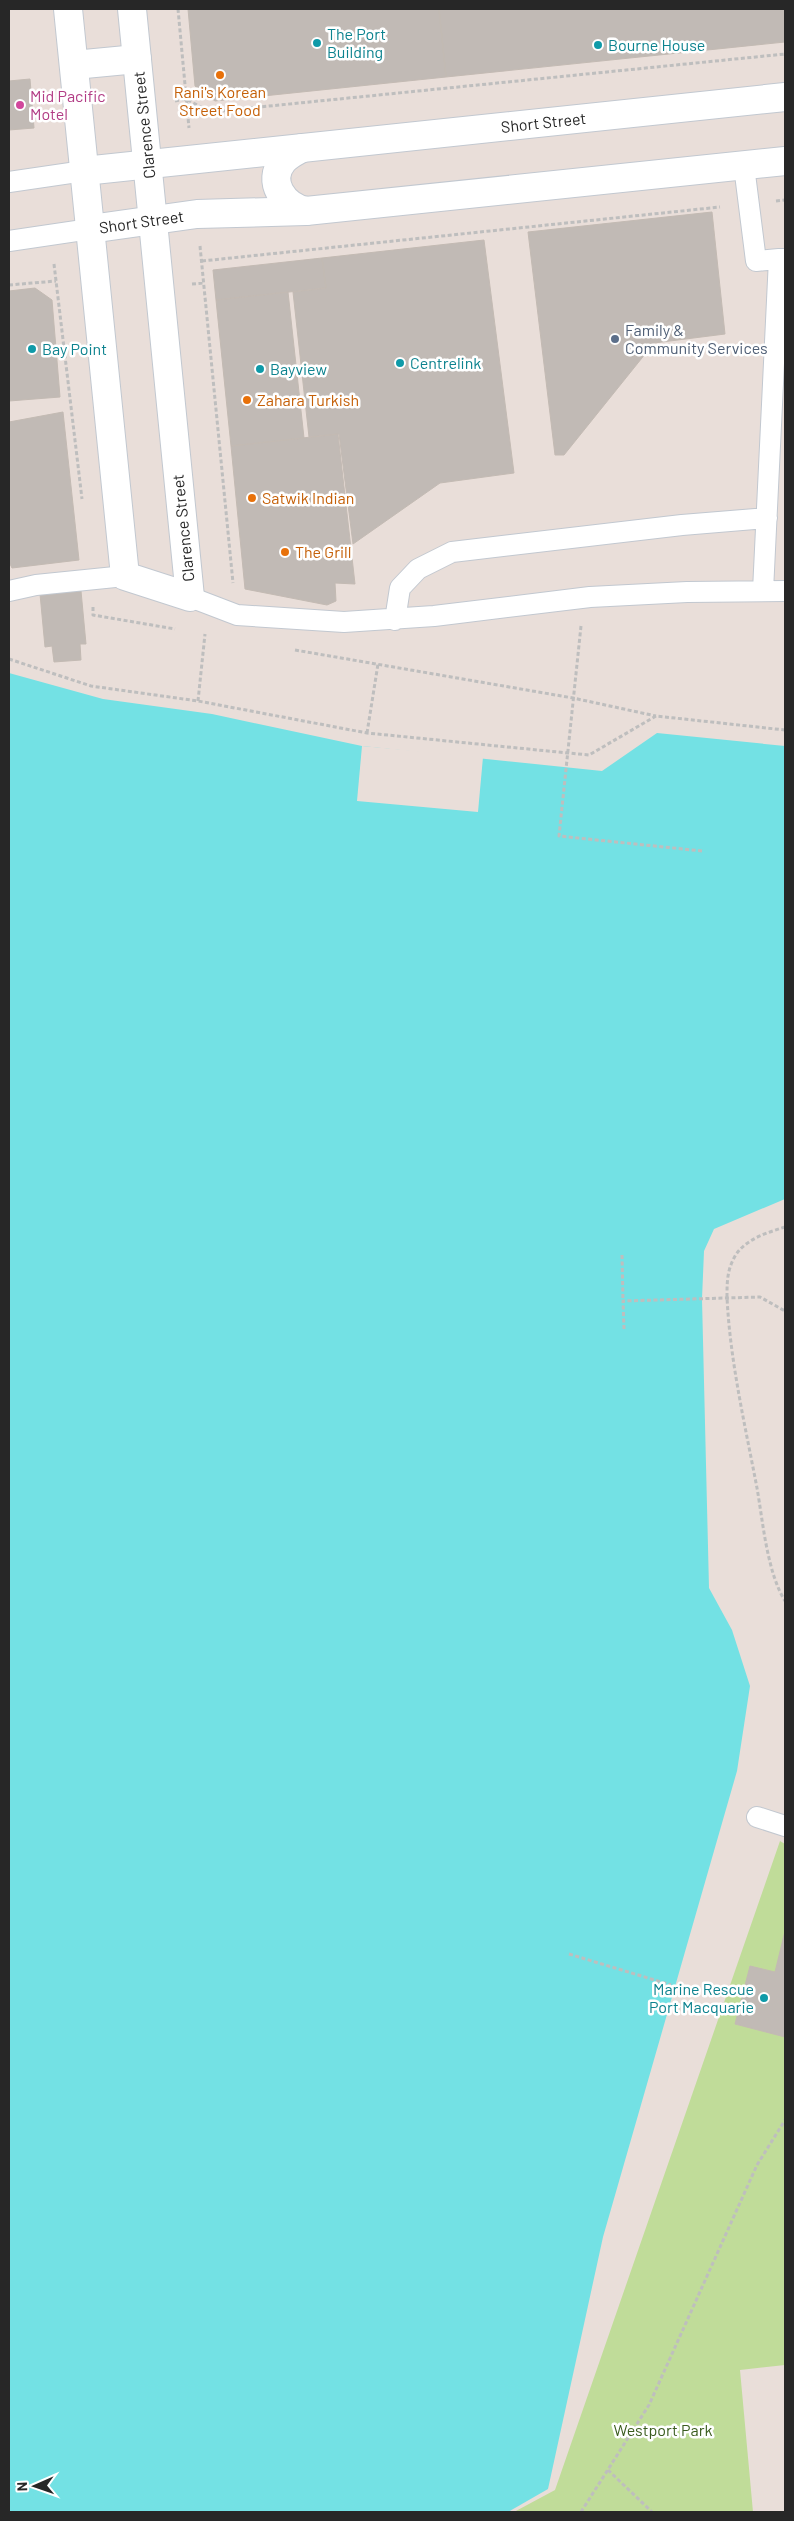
<svg xmlns="http://www.w3.org/2000/svg" width="794" height="2521" font-family="Barlow,sans-serif">
<style>
.green{fill:#c0dc99}
.water{fill:#73e1e4}
.pier{fill:#e9ded9}
.building{fill:#c1bab5;stroke:#c3bab3}
.lines{fill:none;stroke-linecap:round;stroke-linejoin:round}
.service-casing{stroke:#c2c8d0;stroke-width:22}
.minor-casing{stroke:#c2c8d0;stroke-width:30}
.path{stroke:#bebebe;stroke-width:3;stroke-dasharray:4 2.5;stroke-linecap:butt}
.service{stroke:#fff;stroke-width:20}
.minor{stroke:#fff;stroke-width:28}
.culture-dot{fill:#0f9aa8;stroke:#fff;stroke-width:2}
.food-dot{fill:#e8710a;stroke:#fff;stroke-width:2}
.hotel-dot{fill:#d1479c;stroke:#fff;stroke-width:2}
.service-dot{fill:#5c6f8a;stroke:#fff;stroke-width:2}
.labels{text-anchor:middle;stroke-width:5;stroke-linejoin:round;paint-order:stroke}
.culture-label{font-size:16px;fill:#0d838f;stroke:#fff;text-anchor:start}
.food-label{font-size:16px;fill:#c56008;stroke:#fff;text-anchor:start}
.hotel-label{font-size:16px;fill:#b23c85;stroke:#fff;text-anchor:start}
.street-label{font-size:16px;fill:#272727;stroke:#fff}
.service-label{font-size:16px;fill:#4e5e75;stroke:#fff;text-anchor:start}
.park-label{font-size:16px;fill:#3a5c1e;stroke:#fff}
</style>
<rect width="100%" height="100%" fill="#e9ded9"/>
<path class="green" d="M780 1841 785 1844V2365L740 2370 753 2512H514L555 2490Z"/>
<path class="water" d="M9 673 103 699 212 714 362 746 602 771 657 733 785 746V1199L714 1229 704 1251 702 1299 709 1588 732 1630 750 1686 737 1771 603 2237 548 2489 508 2512H9Z"/>
<path class="pier" d="M362 746 483 757 478 812 357 801Z"/>
<path class="building" d="M188 9H439L446 77 215 101 195 86Z
M439 9H785V42L446 77Z
M30 79 34 128 9 130V81Z
M712 212 725 334 654 343 564 455H555L528 232Z
M484 240 514 473 440 483 353 544 339 434 309 437 293 292 326 288 322 258Z
M322 258 326 288 216 300 213 270Z
M35 288 52 300 60 397 9 401V291Z
M288 292 304 438 231 446 216 300Z
M63 412 79 560 12 568 9 562V422Z
M338 434 355 584 335 583 336 601 327 605 245 589 231 446Z
M81 591 86 644H80L81 660 54 662 52 646 45 647 40 594Z
M785 1931V2037L735 2024 750 1966 775 1972Z"/>
<g class="lines">
<g class="service-casing">
<path id="service" d="M744 166 756 261 779 259
M9 182 84 171
M9 241 90 229
M9 591 36 585 125 576
M763 591 779 259H785
M190 597 237 615 344 622 434 616 590 597 687 592 785 591
M395 620 400 588 418 569 452 552 682 525 767 518
M757 1817 785 1826"/>
</g>
<g class="minor-casing">
<g id="minor">
<path d="M68 9 125 576 190 597 132 9"/>
<path d="M74 65 137 59"/>
<path d="M302 148C295 152 288 155 283 161 266 182 284 206 306 211"/>
<path id="s1" d="M84 171 785 97"/>
<path id="s2" d="M90 229 197 214 306 211 785 161"/>
</g>
</g>
<path class="path" d="M178 9 189 128
M175 101 186 99 210 112 785 54
M776 201 785 200
M200 246 233 583
M202 261 720 207
M54 264 82 499
M192 284 204 283
M9 285 56 281
M93 607V615L175 629
M581 626 559 836 702 851
M295 650 573 698 656 716
M9 659 91 686 198 701 367 733 568 753 589 755 656 716 785 730
M198 701 205 634
M367 733 378 664
M785 1227C766 1233 742 1240 733 1260 727 1272 727 1284 727 1297 730 1361 745 1425 757 1488 763 1522 767 1572 785 1601
M622 1255 623 1301
M624 1329 623 1301 760 1297 785 1311
M569 1954 671 1985
M608 2470 652 2512
M581 2512 649 2405 757 2165 785 2120"/>
<use href="#service" class="service"/>
<use href="#minor" class="minor"/>
</g>
<g class="culture-dot">
<circle cx="317" cy="43" r="5"/>
<circle cx="598" cy="45" r="5"/>
<circle cx="32" cy="349" r="5"/>
<circle cx="400" cy="363" r="5"/>
<circle cx="260" cy="369" r="5"/>
<circle cx="764" cy="1998" r="5"/>
</g>
<g class="food-dot">
<circle cx="220" cy="75" r="5"/>
<circle cx="247" cy="400" r="5"/>
<circle cx="252" cy="498" r="5"/>
<circle cx="285" cy="552" r="5"/>
</g>
<circle class="hotel-dot" cx="20" cy="105" r="5"/>
<circle class="service-dot" cx="615" cy="339" r="5"/>
<g class="labels">
<g class="culture-label">
<text x="327" y="40">The Port<tspan x="327" dy="18">Building</tspan></text>
<text x="608" y="51">Bourne House</text>
<text x="42" y="355">Bay Point</text>
<text x="410" y="369">Centrelink</text>
<text x="270" y="375">Bayview</text>
<text x="754" y="1995" text-anchor="end">Marine Rescue<tspan x="754" dy="18">Port Macquarie</tspan></text>
</g>
<g class="food-label">
<text x="220" y="98" text-anchor="middle">Rani's Korean<tspan x="220" dy="18">Street Food</tspan></text>
<text x="257" y="406">Zahara Turkish</text>
<text x="262" y="504">Satwik Indian</text>
<text x="295" y="558">The Grill</text>
</g>
<g class="hotel-label">
<text x="30" y="102">Mid Pacific<tspan x="30" dy="18">Motel</tspan></text>
</g>
<g class="street-label">
<text dy="6" stroke="none"><textPath href="#s1" startOffset="462">Short Street</textPath></text>
<text transform="translate(144 125) rotate(-96)" y="6">Clarence Street</text>
<text dy="6" stroke="none"><textPath href="#s2" startOffset="52">Short Street</textPath></text>
<text transform="translate(183 528) rotate(-96)" y="6">Clarence Street</text>
</g>
<g class="service-label">
<text x="625" y="336">Family &amp;<tspan x="625" dy="18">Community Services</tspan></text>
</g>
<g class="park-label">
<text x="663" y="2436">Westport Park</text>
</g>
</g>
<rect width="794" height="2521" fill="none" stroke="#272727" stroke-width="20"/>
<g transform="translate(35 2486) rotate(268)" stroke="#ffffff" stroke-width="4" paint-order="stroke">
<path d="M0-4L9 19L0 12L-9 19Z" fill="#272727"/>
<text y="-8" font-size="14" font-weight="bold" text-anchor="middle" fill="#272727">N</text>
</g>
</svg>
